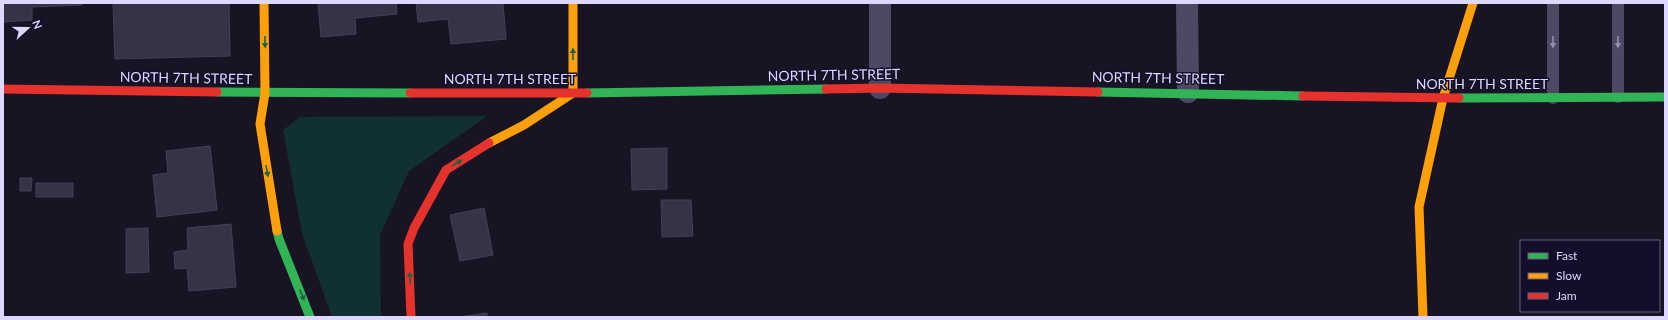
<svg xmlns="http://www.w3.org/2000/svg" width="1668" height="320" font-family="Lato,sans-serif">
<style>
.green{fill:#113033}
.building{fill:#373246;stroke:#453f58}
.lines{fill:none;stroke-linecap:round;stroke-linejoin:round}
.lane{stroke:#4c4965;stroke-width:12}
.street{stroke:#4c4965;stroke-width:22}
.fast{stroke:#30b455;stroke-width:9}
.slow{stroke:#ff9f0a;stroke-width:9}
.jam{stroke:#e5322d;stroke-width:9}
.oneway{fill:#226140}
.oneway2{fill:#9590b2}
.labels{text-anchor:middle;stroke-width:3;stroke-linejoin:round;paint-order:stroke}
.street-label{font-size:14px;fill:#ded7ff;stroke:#150e2a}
</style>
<rect width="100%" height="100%" fill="#181424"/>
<path class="green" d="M487 116 409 171 380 235 381 317H332L302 233 283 130 300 117Z"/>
<path class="building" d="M3 3H82V5L32 7V20L3 22Z
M155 3H229L230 56 115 59 113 4Z
M318 3H396L397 14 355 18 356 34 321 37Z
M416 3H503L506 39 451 44 448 19 418 22Z
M210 146 217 210 157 217 153 175 168 173 166 151Z
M667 148V189L632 190 631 149Z
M20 178H32L31 191H20Z
M36 183H73V197H36Z
M661 200H691L693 236 662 237Z
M484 208 493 255 460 261 450 215Z
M231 224 236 287 189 291 187 268 175 269 174 252 188 250 187 228Z
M148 228 149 272 126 273V229Z
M487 313V317H459Z"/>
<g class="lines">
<path class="lane" d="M1553 3V98
M1618 97V3"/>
<path class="street" d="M1187 3 1188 92
M880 88V3"/>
<path class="fast" d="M217 92 410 93
M1098 92 1303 96
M587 93 826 89
M1459 98 1665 97
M277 231 279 239 310 317"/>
<path class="slow" d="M264 3 265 93 260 124 277 231
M489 143 524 125 573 93V3
M1423 317 1419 207 1443 98 1473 3"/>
<path class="jam" d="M3 89 217 92
M826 89 880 88 1098 92
M410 93H587
M1303 96 1459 98
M411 317 408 244 414 228 446 170 489 143"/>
</g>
<defs><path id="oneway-solid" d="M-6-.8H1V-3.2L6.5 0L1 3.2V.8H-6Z"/></defs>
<g class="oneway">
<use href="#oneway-solid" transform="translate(265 42) rotate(89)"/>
<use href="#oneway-solid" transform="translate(573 54) rotate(-90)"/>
<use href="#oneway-solid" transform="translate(457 163) rotate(-32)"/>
<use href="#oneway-solid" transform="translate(267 171) rotate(80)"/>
<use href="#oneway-solid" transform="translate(410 278) rotate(-92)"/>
<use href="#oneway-solid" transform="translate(302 295) rotate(68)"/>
</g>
<g class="oneway2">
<use href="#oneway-solid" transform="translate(1553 42) rotate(90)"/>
<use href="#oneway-solid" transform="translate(1618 42) rotate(90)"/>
</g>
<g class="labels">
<g class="street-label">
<text transform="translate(834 75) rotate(-1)" y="5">NORTH 7TH STREET</text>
<text transform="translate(186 78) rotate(1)" y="5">NORTH 7TH STREET</text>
<text transform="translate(1158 78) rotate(1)" y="5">NORTH 7TH STREET</text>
<text x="510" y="84">NORTH 7TH STREET</text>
<text x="1482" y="89">NORTH 7TH STREET</text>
</g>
</g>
<rect width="1668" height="320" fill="none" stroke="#ded7ff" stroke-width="8"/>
<rect x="1520" y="240" width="140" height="72" fill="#150e2a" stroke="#655e7f"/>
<rect x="1528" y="253" width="20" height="6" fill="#30b455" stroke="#655e7f"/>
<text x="1556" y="260" font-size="12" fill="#ded7ff">Fast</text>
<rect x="1528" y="273" width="20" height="6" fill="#ff9f0a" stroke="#655e7f"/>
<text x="1556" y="280" font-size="12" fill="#ded7ff">Slow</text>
<rect x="1528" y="293" width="20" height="6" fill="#e5322d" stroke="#655e7f"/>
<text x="1556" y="300" font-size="12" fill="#ded7ff">Jam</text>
<g transform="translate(28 28) rotate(69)" stroke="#150e2a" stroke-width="3" paint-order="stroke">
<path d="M0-3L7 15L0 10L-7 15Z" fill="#ded7ff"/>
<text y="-6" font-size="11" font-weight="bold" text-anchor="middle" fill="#ded7ff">N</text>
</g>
</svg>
